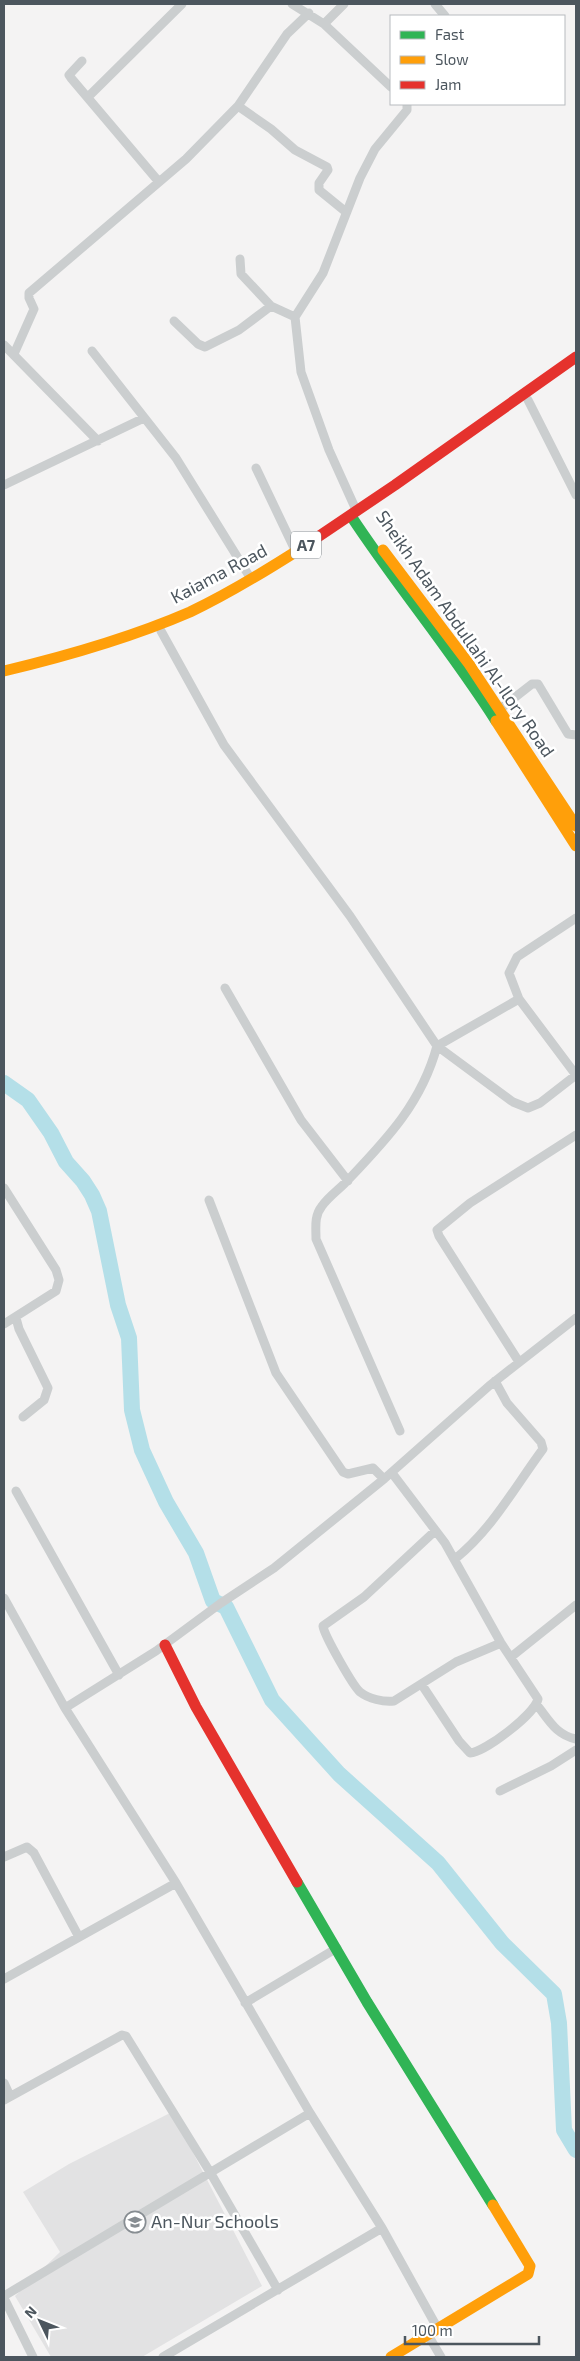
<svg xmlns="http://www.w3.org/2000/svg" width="580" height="2361" font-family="'Exo 2',sans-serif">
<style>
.education{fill:#e2e2e3}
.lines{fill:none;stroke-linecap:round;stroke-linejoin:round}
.river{stroke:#b4dfe8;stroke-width:16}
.street{stroke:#cbcecf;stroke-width:9}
.fast{stroke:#30b455;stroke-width:11}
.slow{stroke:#ff9f0a;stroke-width:11}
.jam{stroke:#e5322d;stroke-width:11}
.labels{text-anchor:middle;stroke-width:5;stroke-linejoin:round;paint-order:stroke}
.shield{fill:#fff;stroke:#82898e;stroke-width:1}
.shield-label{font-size:16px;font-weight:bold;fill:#4c565e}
.street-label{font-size:18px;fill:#4c565e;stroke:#fff}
.poi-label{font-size:18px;fill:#4c565e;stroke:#fff;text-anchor:start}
</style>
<rect width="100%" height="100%" fill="#f4f3f3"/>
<path class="education" d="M172 2112 262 2286 142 2357H51L15 2296 60 2252 23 2192 69 2164Z"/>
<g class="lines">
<path class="river" d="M4 1083 28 1100 51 1133 66 1162 83 1181 92 1195 99 1211 118 1305 129 1338 132 1410 142 1450 166 1502 196 1553 213 1601 226 1607 272 1700 339 1774 438 1863 502 1943 554 1994 559 2023 564 2130 576 2150"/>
<path class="street" d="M292 4 324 24 391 87
M435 4 445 16
M324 24 344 4
M82 61 69 75 71 78 159 182
M88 97 182 4
M238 106 271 129 295 150 327 167 328 170 319 183V190L346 212
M240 259 241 274 271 306 295 317
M174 321 198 344 205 347 239 330 271 306
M4 345 98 441
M92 351 176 458 251 579
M14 354 34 309 29 298V293L186 159 238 106 287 34 309 13
M528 400 576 495
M256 468 296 552
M4 485 144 418
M357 512 329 450 301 372 295 317 323 273 360 178 375 149 407 110V104
M161 631 224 745 350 916 437 1046 513 1102 528 1108 540 1103 576 1075
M500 709 532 684H538L568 734 576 735
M225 988 301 1120 348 1181
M519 999 576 1075
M4 1188 56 1270 59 1280 56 1291 4 1324
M209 1200 276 1373 343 1472 348 1474 373 1468 384 1479
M16 1318 19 1329 48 1388 44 1400 23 1417
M519 1362 439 1236 437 1230 470 1203 576 1135
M400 1431 316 1239C316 1227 314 1216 322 1206 329 1196 341 1188 349 1179 388 1138 422 1102 437 1046L519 999 509 973 517 957 576 918
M392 1473 445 1543 501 1643 538 1699C535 1714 485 1752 470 1753L459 1741 422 1685
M16 1491 119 1675
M435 1531 364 1597 323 1626C324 1635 353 1686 360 1692 369 1699 383 1702 394 1701L456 1662 501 1643
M455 1559C493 1528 514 1488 543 1449L541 1442 507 1403 495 1381
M4 1598 65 1708 176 1883 310 2113 382 2228 438 2329
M511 1657 576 1605
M537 1705C549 1720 556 1735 576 1739
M65 1708 156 1651 221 1603 274 1568 384 1479 489 1386 576 1318
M500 1791 551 1766 576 1750
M4 1857 27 1847 34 1853 79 1937
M4 1979 176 1883
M245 2003 337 1948
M4 2083 10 2096
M4 2100 122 2035 126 2036 210 2172 278 2290
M4 2296 310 2113
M4 2298 33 2357
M428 2335 441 2357
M163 2357 382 2228"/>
<path class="fast" d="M351 516C397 586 451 650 496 721
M297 1882 367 2002 493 2205"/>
<path class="slow" d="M383 550 469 664 576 826
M4 671C67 656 130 638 190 612 228 594 264 572 300 549
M496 721 576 846
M391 2357 528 2274 530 2266 493 2205"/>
<path class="jam" d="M300 549 395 485 576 357
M165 1645 196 1707 297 1882"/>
</g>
<defs>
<g id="school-ring" transform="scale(1.125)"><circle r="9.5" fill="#fff" stroke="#878d92" stroke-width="1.5"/><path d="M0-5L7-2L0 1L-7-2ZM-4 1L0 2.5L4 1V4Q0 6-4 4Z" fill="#878d92"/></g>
</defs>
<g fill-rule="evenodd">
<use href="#school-ring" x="135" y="2222"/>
</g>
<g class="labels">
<rect class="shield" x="291" y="531.5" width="30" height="27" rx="4"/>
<g class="shield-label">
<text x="306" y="551">A7</text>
</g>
<g class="street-label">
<text transform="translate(219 574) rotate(-28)" y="6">Kaiama Road</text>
<text transform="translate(465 634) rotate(55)" y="6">Sheikh Adam Abdullahi Al-Ilory Road</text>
</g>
<g class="poi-label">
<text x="151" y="2228">An-Nur Schools</text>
</g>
</g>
<rect width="580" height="2361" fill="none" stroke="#4c565e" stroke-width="10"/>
<rect x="390" y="15" width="175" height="90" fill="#ffffff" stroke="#b7bbbf"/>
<rect x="400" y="31" width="25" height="8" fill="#30b455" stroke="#b7bbbf"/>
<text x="435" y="40" font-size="15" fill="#4c565e">Fast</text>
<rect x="400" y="56" width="25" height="8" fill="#ff9f0a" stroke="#b7bbbf"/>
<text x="435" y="65" font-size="15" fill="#4c565e">Slow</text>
<rect x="400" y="81" width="25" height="8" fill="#e5322d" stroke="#b7bbbf"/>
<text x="435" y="90" font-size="15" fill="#4c565e">Jam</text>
<g transform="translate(40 2321) rotate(313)" stroke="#ffffff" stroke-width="4" paint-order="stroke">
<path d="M0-4L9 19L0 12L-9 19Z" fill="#4c565e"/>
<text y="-8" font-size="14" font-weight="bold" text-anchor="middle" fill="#4c565e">N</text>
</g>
<path d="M405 2336v8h134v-8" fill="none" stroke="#4c565e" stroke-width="2.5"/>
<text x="412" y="2336" font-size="15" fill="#4c565e" stroke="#ffffff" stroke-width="4" paint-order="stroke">100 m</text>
</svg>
